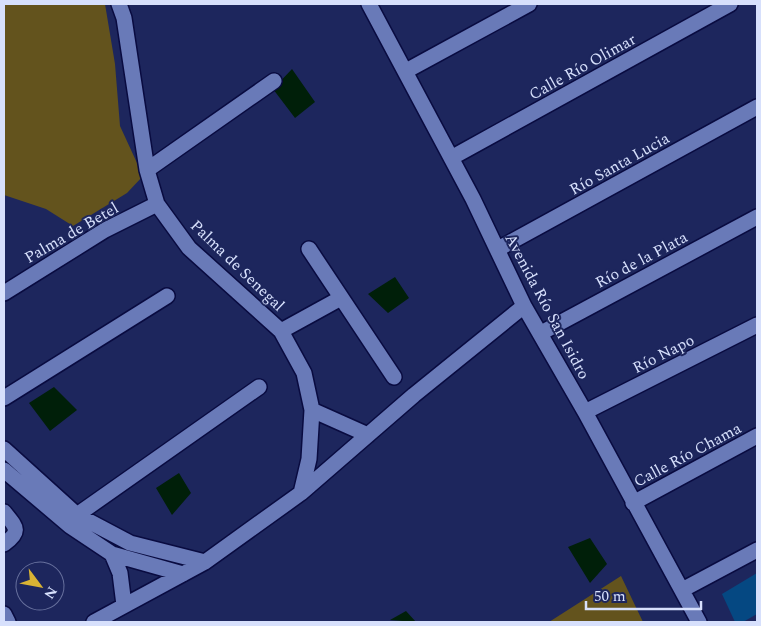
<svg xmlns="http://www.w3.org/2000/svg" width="761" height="626" font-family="Spectral,serif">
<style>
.green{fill:#63531d}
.water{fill:#001f09}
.building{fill:#054882}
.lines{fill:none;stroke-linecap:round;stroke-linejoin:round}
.minor-casing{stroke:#090b40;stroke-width:18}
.minor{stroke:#697ab8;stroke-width:15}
.labels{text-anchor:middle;stroke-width:4;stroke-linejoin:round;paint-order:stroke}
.street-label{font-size:16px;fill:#d7e0fc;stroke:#1d265d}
</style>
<rect width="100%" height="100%" fill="#1d265d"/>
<path class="green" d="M4 4H105L115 64 120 126 143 176 127 193 73 226 46 209 4 195Z
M621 576 643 622H549Z"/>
<path class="water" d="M292 69 315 102 295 118 273 89Z
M395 277 409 298 388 313 368 294Z
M54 387 77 410 50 431 29 403Z
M179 473 191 493 172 515 156 488Z
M590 538 607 564 590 583 568 547Z
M406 611 416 622 390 620Z"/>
<path class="building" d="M757 573V614L743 622H735L722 594Z"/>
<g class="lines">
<g class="minor-casing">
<path id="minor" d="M119 4 124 18 147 170 157 204 189 248 281 331 304 373 312 410 309 459 301 493
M369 4 473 199 524 306 585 412 699 622
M406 71 529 4
M451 158 730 4
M147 170 274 81
M309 249 394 377
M498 249 757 107
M4 293 105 230 157 204
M281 331 341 298
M541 333 757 217
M4 398 167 296
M312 410 368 435
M585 412 757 325
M4 449 77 515 130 543 205 562
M4 470 70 526 112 554 183 574
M633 503 757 436
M4 512C16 527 22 531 4 544
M70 526 77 515 259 387
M112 554 120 573 124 605
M682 590 757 550
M4 614 8 622
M94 622 205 562 301 493 414 395 524 306"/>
</g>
<use href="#minor" class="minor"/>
</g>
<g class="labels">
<g class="street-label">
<text transform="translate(582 66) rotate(-29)" y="6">Calle Río Olimar</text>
<text transform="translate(619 163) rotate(-29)" y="6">Río Santa Lucia</text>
<text transform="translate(71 232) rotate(-30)" y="6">Palma de Betel</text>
<text transform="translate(641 259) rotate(-28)" y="6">Río de la Plata</text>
<text transform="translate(238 265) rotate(44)" y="6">Palma de Senegal</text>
<text transform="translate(548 306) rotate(62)" y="6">Avenida Río San Isidro</text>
<text transform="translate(663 353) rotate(-27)" y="6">Río Napo</text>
<text transform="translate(687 454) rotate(-28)" y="6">Calle Río Chama</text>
</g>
</g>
<rect width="761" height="626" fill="none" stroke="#d7e0fc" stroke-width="10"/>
<g transform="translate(40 586) rotate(122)"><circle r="24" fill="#1d265d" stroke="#67709d"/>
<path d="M0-4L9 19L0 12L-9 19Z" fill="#d9b334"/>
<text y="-8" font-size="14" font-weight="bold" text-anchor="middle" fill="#d7e0fc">N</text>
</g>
<path d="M586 601v8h115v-8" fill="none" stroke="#d7e0fc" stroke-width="2.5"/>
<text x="594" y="601" font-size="15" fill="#d7e0fc" stroke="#1d265d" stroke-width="4" paint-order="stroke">50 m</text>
</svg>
